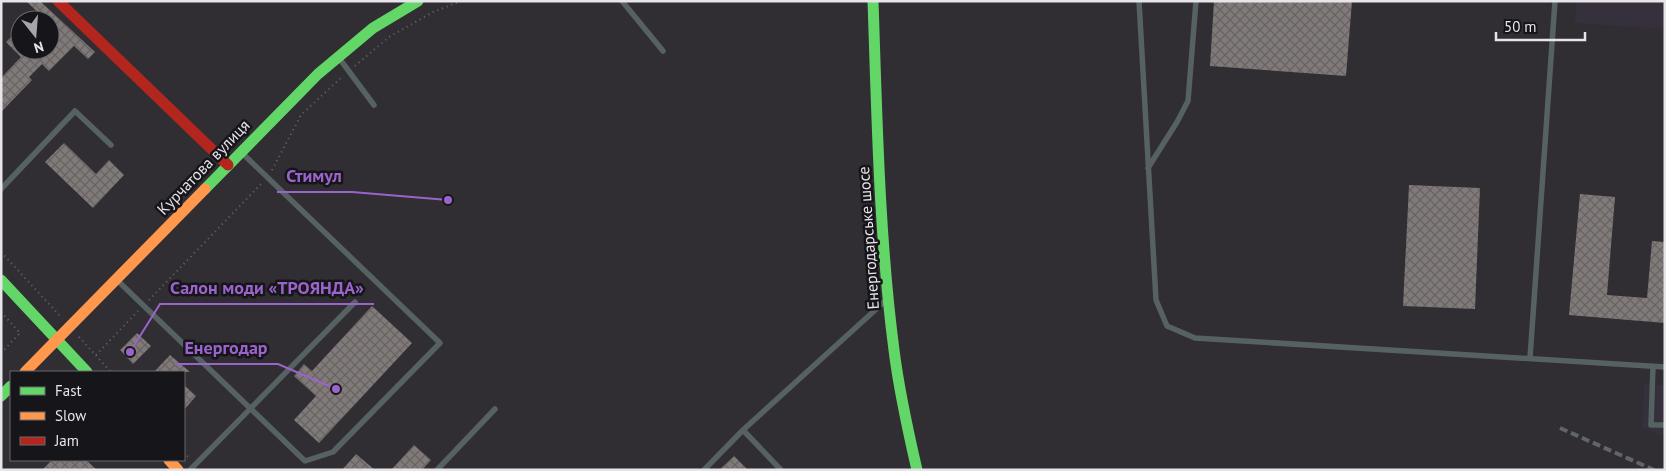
<svg xmlns="http://www.w3.org/2000/svg" width="1666" height="471" font-family="'PT Sans',sans-serif">
<style>
.built{fill:#36303d}
.building{fill:url(#building-cross-hatch)}
.lines{fill:none;stroke-linecap:round;stroke-linejoin:round}
.path{stroke:#646a6b;stroke-width:2;stroke-dasharray:1 4;stroke-linecap:butt}
.lane{stroke:#566261;stroke-width:5.5}
.fast{stroke:#63d668;stroke-width:11}
.slow{stroke:#ff974d;stroke-width:11}
.jam{stroke:#b3261e;stroke-width:11}
.rail{stroke:#606567;stroke-width:4;stroke-dasharray:8 4;stroke-linecap:butt}
.labels{text-anchor:middle;stroke-width:5;stroke-linejoin:round;paint-order:stroke}
.street-label{font-size:16px;fill:#e7e4ea;stroke:#161519}
.leader{fill:none;stroke:#9b63cc;stroke-width:2}
.callout-dot{fill:#9b63cc;stroke:#161519;stroke-width:2}
.callout-label{font-size:18px;text-anchor:middle;font-weight:bold;fill:#9b63cc;stroke:#161519;stroke-width:5;stroke-linejoin:round;paint-order:stroke}
</style>
<defs>
<pattern id="building-cross-hatch" width="8" height="8" patternUnits="userSpaceOnUse" patternTransform="scale(1.25)"><rect width="8" height="8" fill="#807a78"/><path d="M0 0l8 8M0 8l8-8" fill="none" stroke="#686464"/></pattern>
</defs>
<rect width="100%" height="100%" fill="#302d33"/>
<path class="built" d="M1576 1H1665V29L1575 23Z
M1644 384 1665 385V437L1642 428Z"/>
<path class="building" d="M26 1H40L95 52 88 59 74 46 49 71 42 64 29 77 32 80 1 112V78L21 57 6 42 20 28V50H50V20H46Z
M1214 1H1352L1346 76 1210 66Z
M64 143 96 174 109 160 124 175 93 208 45 162Z
M1409 185 1480 188 1475 309 1403 306Z
M1580 194 1615 197 1607 295 1647 298 1652 241 1665 242V323L1569 315Z
M372 306 412 343 319 443 294 420 316 396 294 376 304 364 312 371Z
M137 333 151 346 133 364 120 350Z
M170 355 190 372H154Z
M184 385 196 396 184 410Z
M414 445 431 460 422 470H391Z
M356 454 375 470H342Z
M734 456 748 470H719Z
M52 460H86L97 470H42Z"/>
<g class="lines">
<path class="path" d="M355 66 389 37 433 12 461 1
M272 170 301 115 342 77
M1 252 61 317
M149 300 262 183
M1 312 20 333 1 353
M79 337 111 372
M96 355 138 311
M184 452 190 459"/>
<path class="lane" d="M622 1 663 51
M1139 1 1156 300 1167 326 1195 338 1665 367
M339 58 374 105
M1148 168 1177 122 1188 101 1196 1
M1 189 75 111 111 145
M118 281 305 461 333 452 440 343 242 153
M1530 358 1555 1
M1653 366 1651 425H1665
M743 430 781 470
M190 470 355 302
M437 470 495 409
M704 470 743 430 884 302"/>
<path class="fast" d="M873 1C877 117 879 235 894 350 899 391 908 431 917 470
M205 189 318 74 373 28 418 1
M1 280 87 372
M1 396 11 386"/>
<path class="slow" d="M25 372 205 189
M169 460 178 470"/>
<path class="jam" d="M58 1 228 165"/>
<path class="rail" d="M1560 428 1654 470"/>
</g>
<g class="labels">
<g class="street-label">
<text transform="translate(203 167) rotate(-46)" y="6">Курчатова вулиця</text>
<text transform="translate(868 238) rotate(-94)" y="6">Енергодарське шосе</text>
</g>
</g>
<path class="leader" d="M448 200L352 192H277M130 352L160 304H374M336 389L278 364H175"/>
<g class="callout-dot">
<circle cx="448" cy="200" r="5"/>
<circle cx="130" cy="352" r="5"/>
<circle cx="336" cy="389" r="5"/>
</g>
<g class="callout-label">
<text x="314" y="182">Стимул</text>
<text x="267" y="294">Салон моди «ТРОЯНДА»</text>
<text x="226" y="354">Енергодар</text>
</g>
<rect width="1666" height="471" fill="none" stroke="#e7e4ea" stroke-width="5"/>
<rect x="10" y="371" width="175" height="90" fill="#161519" stroke="#6a686d"/>
<rect x="20" y="387" width="25" height="8" fill="#63d668" stroke="#6a686d"/>
<text x="55" y="396" font-size="15" fill="#e7e4ea">Fast</text>
<rect x="20" y="412" width="25" height="8" fill="#ff974d" stroke="#6a686d"/>
<text x="55" y="421" font-size="15" fill="#e7e4ea">Slow</text>
<rect x="20" y="437" width="25" height="8" fill="#b3261e" stroke="#6a686d"/>
<text x="55" y="446" font-size="15" fill="#e7e4ea">Jam</text>
<g transform="translate(35 35) rotate(163)"><circle r="24" fill="#161519" stroke="#6a686d"/>
<path d="M0-4L9 19L0 12L-9 19Z" fill="#a7a4aa"/>
<text y="-8" font-size="14" font-weight="bold" text-anchor="middle" fill="#e7e4ea">N</text>
</g>
<path d="M1496 32v8h89v-8" fill="none" stroke="#e7e4ea" stroke-width="2.5"/>
<text x="1504" y="32" font-size="15" fill="#e7e4ea" stroke="#161519" stroke-width="4" paint-order="stroke">50 m</text>
</svg>
